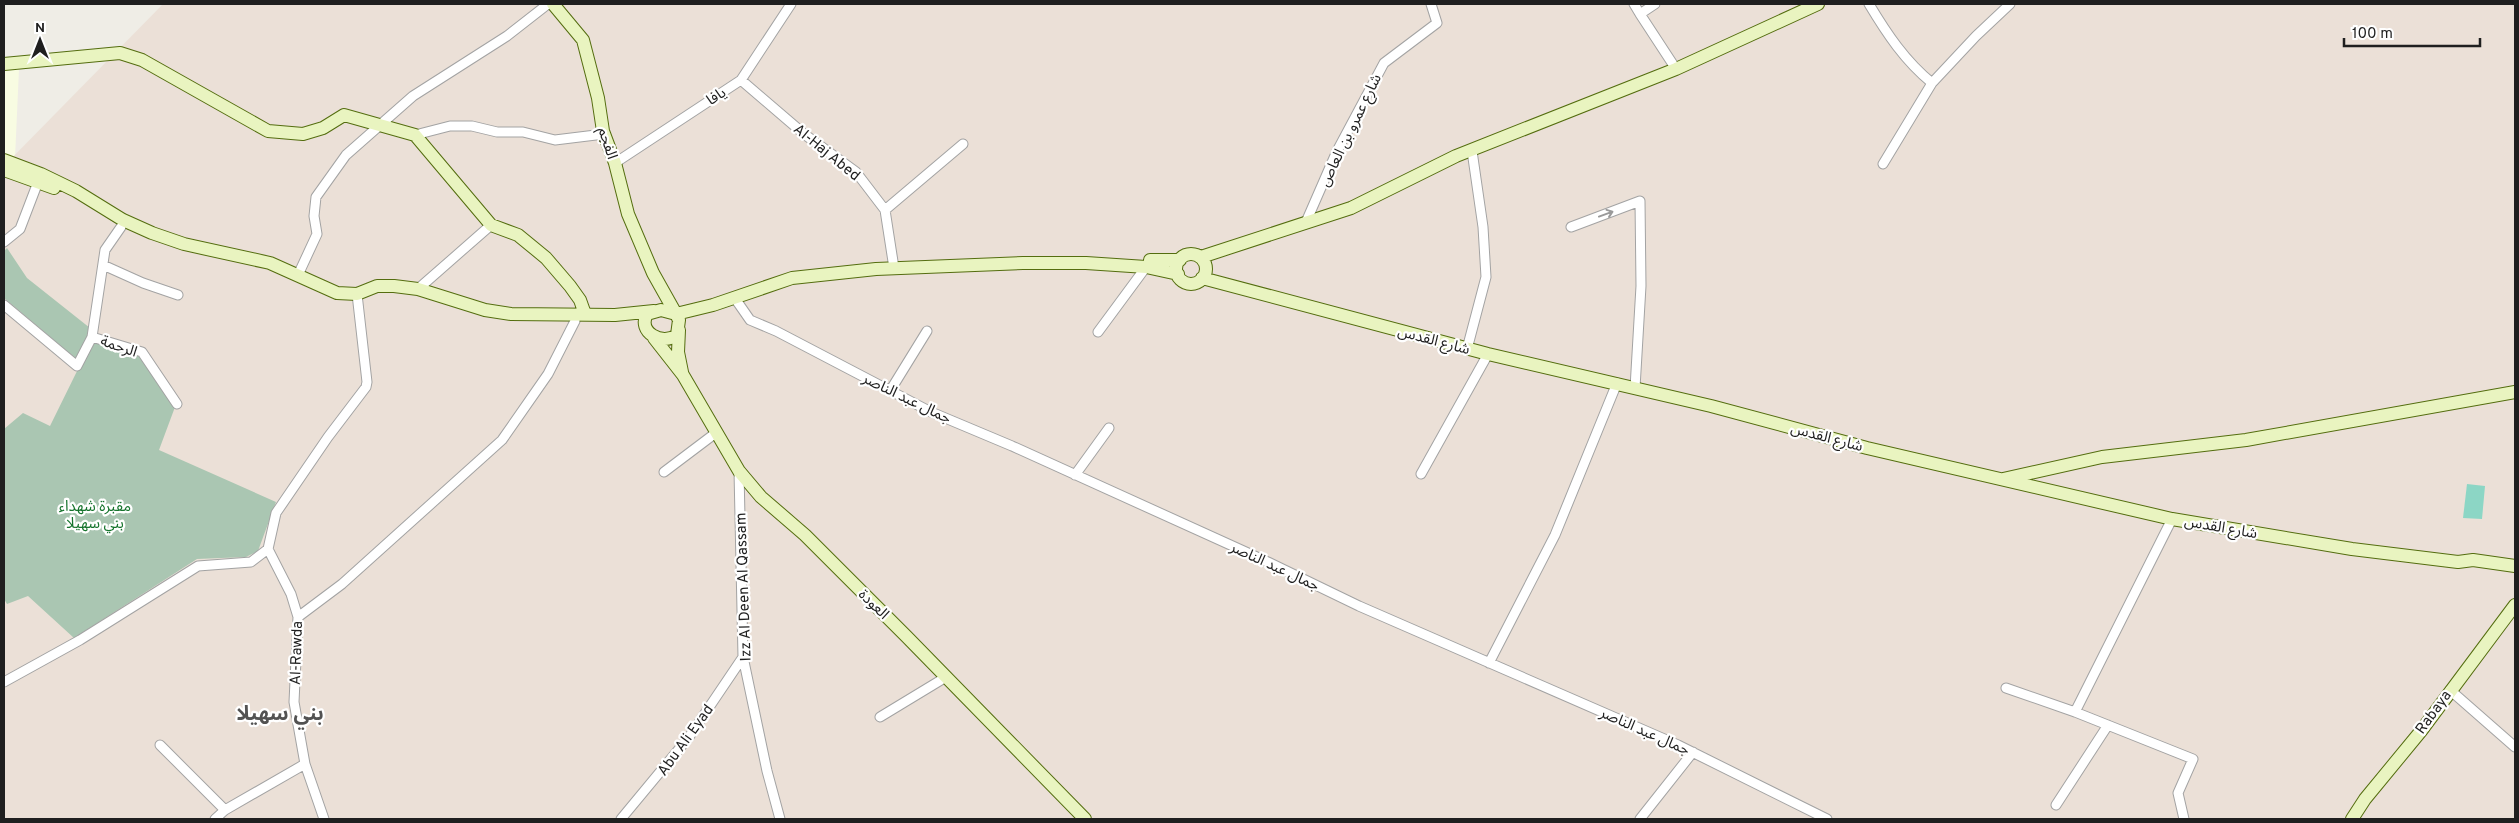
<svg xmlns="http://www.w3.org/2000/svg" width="2519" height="823" font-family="Overpass,'Noto Sans Arabic',sans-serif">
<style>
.education{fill:#f8fce2}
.military{fill:#ebe0d7}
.cemetery{fill:#aac6b2}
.pitch{fill:#8cd6c5}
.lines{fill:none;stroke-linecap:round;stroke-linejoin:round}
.street-casing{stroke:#a3a3a3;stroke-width:11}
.secondary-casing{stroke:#546d0f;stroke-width:14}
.street{stroke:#fff;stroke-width:9}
.secondary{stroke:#e9f4c0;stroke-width:12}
.oneway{stroke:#9a9a9a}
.labels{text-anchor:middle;stroke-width:4.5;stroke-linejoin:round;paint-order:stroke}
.street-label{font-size:15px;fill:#1f1f1f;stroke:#fff}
.park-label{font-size:15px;fill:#16742d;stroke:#fff}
.district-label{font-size:20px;font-weight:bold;fill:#525252;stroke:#fff}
</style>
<rect width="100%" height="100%" fill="#efede6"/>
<path class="education" d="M19 69 15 158 4 156V70Z"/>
<path class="military" d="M163 4H2515V819H4V166Z"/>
<path class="cemetery" d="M7 248 27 278 90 328 89 340 144 357 175 407 159 450 276 502 258 551 246 557 197 559 74 638 28 596 7 604 4 599V429L23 413 50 426 81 363 4 298V251Z"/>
<path class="pitch" d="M2467 484 2485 486 2482 519 2463 518Z"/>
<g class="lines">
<g class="street-casing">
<path id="street" d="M1634 4 1640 14
M1655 4 1640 14 1676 69
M1869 4C1887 34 1905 61 1932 83
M741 80 804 134 856 172 885 210 894 268
M415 135 450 126H472L497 132H523L555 140 604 134
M615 163 741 80 791 4
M1883 164 1932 83 1976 36 2010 4
M885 210 963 144
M1306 222 1337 151 1384 63 1437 23 1431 4
M121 227 105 250 92 337 142 352 177 404
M1571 227 1640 201 1641 286 1635 388
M4 242 20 229 38 182
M103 265 143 283 178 295
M298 275 317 234 314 216 316 197 346 155 413 96 507 36 548 4
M418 289 491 225
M734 297 750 320 776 331 931 412 1012 446 1268 562 1359 606 1678 745 1827 819
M4 305 77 366 92 337
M1098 332 1146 267
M1467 349 1486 277 1483 227 1472 151
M890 391 927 331
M739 471 743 657 767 771 780 819
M664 472 717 432
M1421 474 1488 354
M1075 475 1109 428
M268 549 291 594 298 617 294 702 305 764 324 819
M298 617 342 584 502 440 548 374 575 321
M1489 663 1555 535 1617 383
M4 682 80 640 198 566 251 562 268 549 276 513 328 437 366 387 367 382 357 294
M2006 688 2075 712 2193 759 2178 793 2184 819
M2450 690 2515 747
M2075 712 2172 519
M880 717 946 677
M160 745 225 810
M2056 805 2108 725
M215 819 225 810 305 764
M621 819 689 737 743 657
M1640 819 1693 752"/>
</g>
<g class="secondary-casing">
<path id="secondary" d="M553 4 583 40 598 98 603 131 615 163 628 214 653 273 676 314 713 305 792 278 876 269 1023 263H1086L1146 267 1178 274
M4 64 120 53 142 60 268 131 303 134 323 128 344 115 415 135 491 225 518 235 546 258 570 286 580 300 585 314
M4 160 41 174 76 191 123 220 152 233 184 244 270 263 337 293 357 294 377 286H394L418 289 485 310 511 314 615 315 654 311
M4 170 54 188
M1176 269a15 15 0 1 1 30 0a15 15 0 1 1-30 0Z
M1201 257 1351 208 1456 156 1676 69 1818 4
M1150 260H1180
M1202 278 1488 354 1711 406 1867 448 2172 519 2352 549 2458 562 2473 560 2515 566
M661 310 676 314 679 320 677 335C662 346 637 332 647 314Z
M679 330 678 352 682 372
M654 338 683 375 739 471 761 497 805 535 907 637 1085 819
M2003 479 2102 457 2246 440 2515 392
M2352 819 2365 799 2421 731 2515 605"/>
</g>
<use href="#street" class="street"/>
<use href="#secondary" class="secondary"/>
</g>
<defs><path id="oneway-shaft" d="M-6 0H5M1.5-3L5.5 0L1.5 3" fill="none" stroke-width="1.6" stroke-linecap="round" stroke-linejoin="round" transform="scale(1.25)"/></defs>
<use class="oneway" href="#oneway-shaft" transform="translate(1606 214) rotate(-20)"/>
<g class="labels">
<g class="street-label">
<text transform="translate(716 96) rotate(-33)" y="5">يافا</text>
<text transform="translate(1350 130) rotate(-64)" y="5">شارع عمرو بن العاص</text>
<text transform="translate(608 143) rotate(72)" y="5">الفجم</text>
<text transform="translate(827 152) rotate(39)" y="5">Al-Haj Abed</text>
<text transform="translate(1434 340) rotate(15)" y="5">شارع القدس</text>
<text transform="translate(119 346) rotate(19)" y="5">الرحمة</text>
<text transform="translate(907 398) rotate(26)" y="5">جمال عبد الناصر</text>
<text transform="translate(1827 437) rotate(15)" y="5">شارع القدس</text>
<text transform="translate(2221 527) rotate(10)" y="5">شارع القدس</text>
<text transform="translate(1275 566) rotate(25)" y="5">جمال عبد الناصر</text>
<text transform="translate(743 587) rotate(-92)" y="5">Izz Al Deen Al Qassam</text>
<text transform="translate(874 604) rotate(44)" y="5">العودة</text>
<text transform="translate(296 653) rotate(-88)" y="5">Al-Rawda</text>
<text transform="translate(2433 712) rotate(-54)" y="5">Rabaya</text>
<text transform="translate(1645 731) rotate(24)" y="5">جمال عبد الناصر</text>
<text transform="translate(685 740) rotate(-54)" y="5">Abu Ali Eyad</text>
</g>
<g class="park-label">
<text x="95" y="511">مقبرة شهداء<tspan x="95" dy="17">بني سهيلا</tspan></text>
</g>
<g class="district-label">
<text x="280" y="720">بني سهيلا</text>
</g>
</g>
<rect width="2519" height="823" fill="none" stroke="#1f1f1f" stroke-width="10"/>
<g transform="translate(40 40)" stroke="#ffffff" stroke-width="4" paint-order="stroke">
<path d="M0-4L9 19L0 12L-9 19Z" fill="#1f1f1f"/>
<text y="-8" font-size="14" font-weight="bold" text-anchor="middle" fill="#1f1f1f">N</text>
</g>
<path d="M2344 38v8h136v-8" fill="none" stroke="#1f1f1f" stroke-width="2.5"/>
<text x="2352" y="38" font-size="15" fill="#1f1f1f" stroke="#ffffff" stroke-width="4" paint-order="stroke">100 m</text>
</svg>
